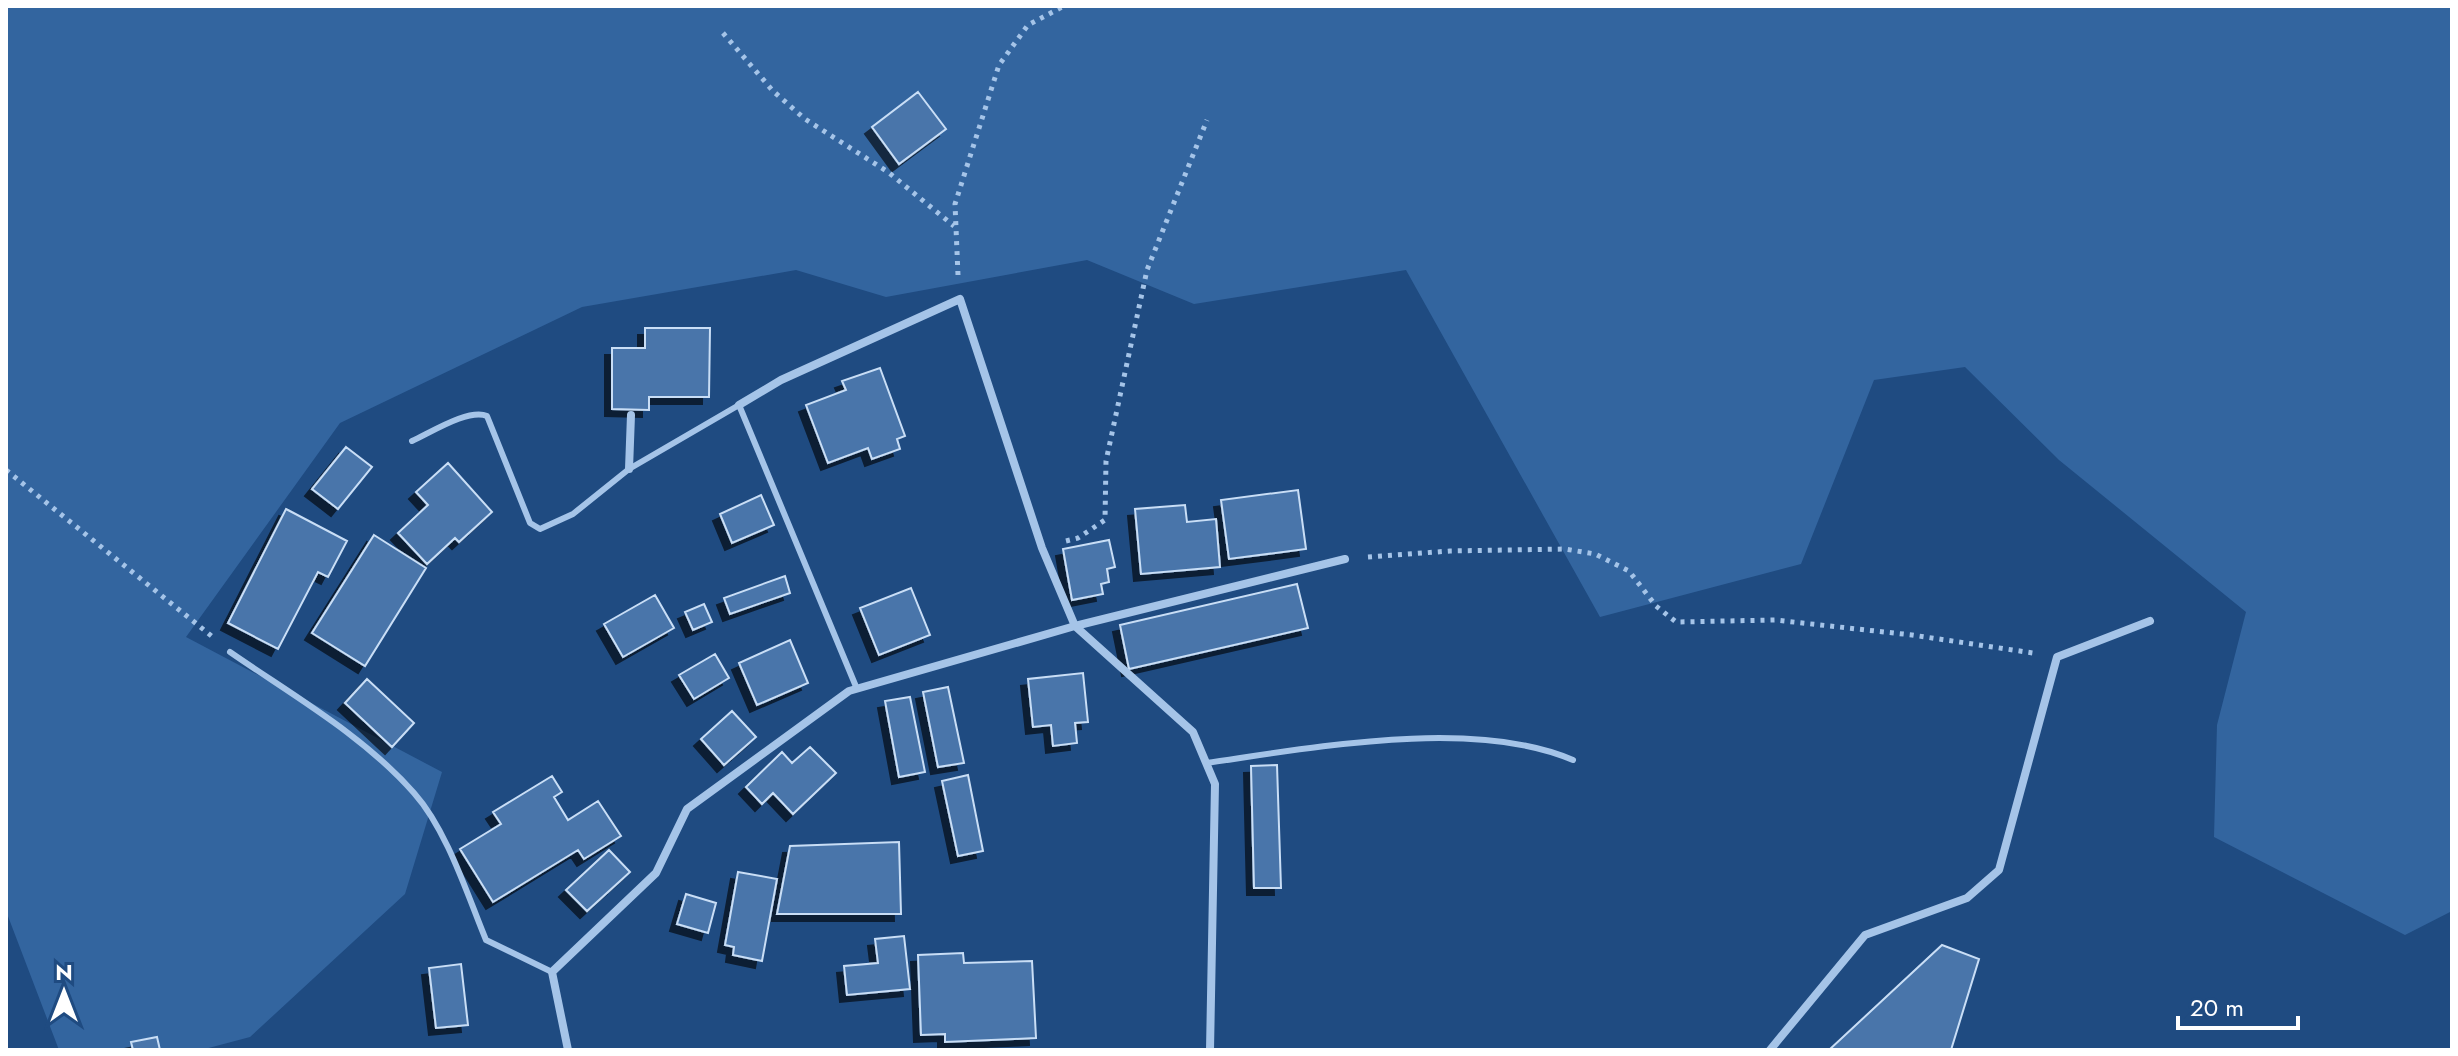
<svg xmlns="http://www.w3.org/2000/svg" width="2458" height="1056" font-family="Jost,sans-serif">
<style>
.green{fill:#33659f}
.building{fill:#4875aa;stroke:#c9def6;stroke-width:2;filter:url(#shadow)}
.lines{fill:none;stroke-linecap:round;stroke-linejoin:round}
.path{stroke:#a5c4e8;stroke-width:5;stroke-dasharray:4 6;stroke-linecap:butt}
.lane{stroke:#a5c4e8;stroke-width:6}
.street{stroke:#a5c4e8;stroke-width:8}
</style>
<defs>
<filter id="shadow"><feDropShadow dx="-7" dy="7" stdDeviation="0" flood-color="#0009"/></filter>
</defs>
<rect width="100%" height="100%" fill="#1f4b81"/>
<path class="green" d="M6 6H2452V911L2405 935 2214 837 2217 725 2246 612 2059 460 1965 367 1874 380 1801 564 1600 617 1406 270 1194 304 1087 260 886 297 796 270 582 307 340 423 186 637 442 772 405 894 250 1037 201 1050H59L6 911Z"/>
<path class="building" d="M918 92 946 129 899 164 872 127Z
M645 328H710L709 397H649V410L612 409V348H645Z
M880 368 905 436 897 439 900 449 872 459 868 448 828 463 806 405 846 390 842 381Z
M346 447 372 467 338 509 312 489Z
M448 463 492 512 459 542 455 538 427 564 398 533 428 505 416 492Z
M1298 490 1306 549 1229 559 1221 500Z
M761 495 774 525 732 543 720 514Z
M1185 505 1187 522 1216 519 1220 567 1141 574 1135 509Z
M286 509 347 541 328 577 318 572 278 649 228 623Z
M374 535 426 568 365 666 312 633Z
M1109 540 1115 567 1107 569 1109 582 1101 584 1103 594 1072 600 1063 549Z
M785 576 790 593 730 614 724 598Z
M1297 584 1308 628 1129 669 1120 625Z
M911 588 930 635 879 655 860 608Z
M655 595 674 628 623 657 604 624Z
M704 604 712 622 693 630 685 612Z
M790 640 808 683 757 705 739 663Z
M715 654 729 678 694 699 679 675Z
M1083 673 1088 722 1075 723 1077 743 1053 746 1051 725 1033 727 1028 679Z
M367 679 414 723 392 747 345 703Z
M948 687 964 763 938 767 923 692Z
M910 697 925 772 899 777 885 701Z
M732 711 756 737 724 765 701 739Z
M810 747 836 773 793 814 773 793 762 804 746 787 782 752 792 763Z
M1277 765 1281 888H1254L1251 766Z
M968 775 983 851 958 856 942 781Z
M552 776 562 792 554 797 568 820 598 801 621 836 584 859 578 850 493 902 460 849 501 824 493 812Z
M899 842 901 914H777L790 846Z
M609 850 630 872 587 911 566 890Z
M738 872 777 879 762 961 733 955 734 947 725 945Z
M686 894 716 903 708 933 677 924Z
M904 936 910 989 847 995 844 966 878 963 875 939Z
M1942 945 1979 959 1951 1050H1829Z
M963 953 964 963 1032 961 1036 1038 945 1042V1034L921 1035 918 955Z
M461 964 468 1025 436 1028 429 968Z
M157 1037 160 1050H133L131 1042Z"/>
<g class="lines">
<path class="path" d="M723 33 773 91 805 119 888 172 954 226
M958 275 955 204 999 65 1028 25 1064 6
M6 470 214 638
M1066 541 1078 538 1105 520 1106 461 1147 270 1207 120
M1368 557 1450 551 1565 549 1595 554 1629 571 1656 606 1676 622 1775 620 1912 635 2033 653"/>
<path class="lane" d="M412 441C430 433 469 408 487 416L530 523 540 529 573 514 629 469 739 405 857 689
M230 652C292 695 363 735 414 793 447 830 467 894 486 940L552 972
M1206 763C1311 748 1473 717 1573 760"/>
<path class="street" d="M739 405 781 380 960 299 1042 548 1075 626 1345 559
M629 469 631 415
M568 1050 552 972 656 873 687 809 849 691 1075 626 1193 732 1215 784 1210 1050
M1770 1050 1865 935 1967 898 1999 870 2057 657 2150 621"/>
</g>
<rect width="2458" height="1056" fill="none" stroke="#ffffff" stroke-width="16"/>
<g transform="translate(64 992)" stroke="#1f4b81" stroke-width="6" paint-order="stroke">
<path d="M0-6L14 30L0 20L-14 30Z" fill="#ffffff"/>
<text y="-12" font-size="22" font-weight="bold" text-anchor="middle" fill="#ffffff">N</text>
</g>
<path d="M2178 1016v12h120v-12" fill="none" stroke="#ffffff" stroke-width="4"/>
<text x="2190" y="1016" font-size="24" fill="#ffffff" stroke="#1f4b81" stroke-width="6" paint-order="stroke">20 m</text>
</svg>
